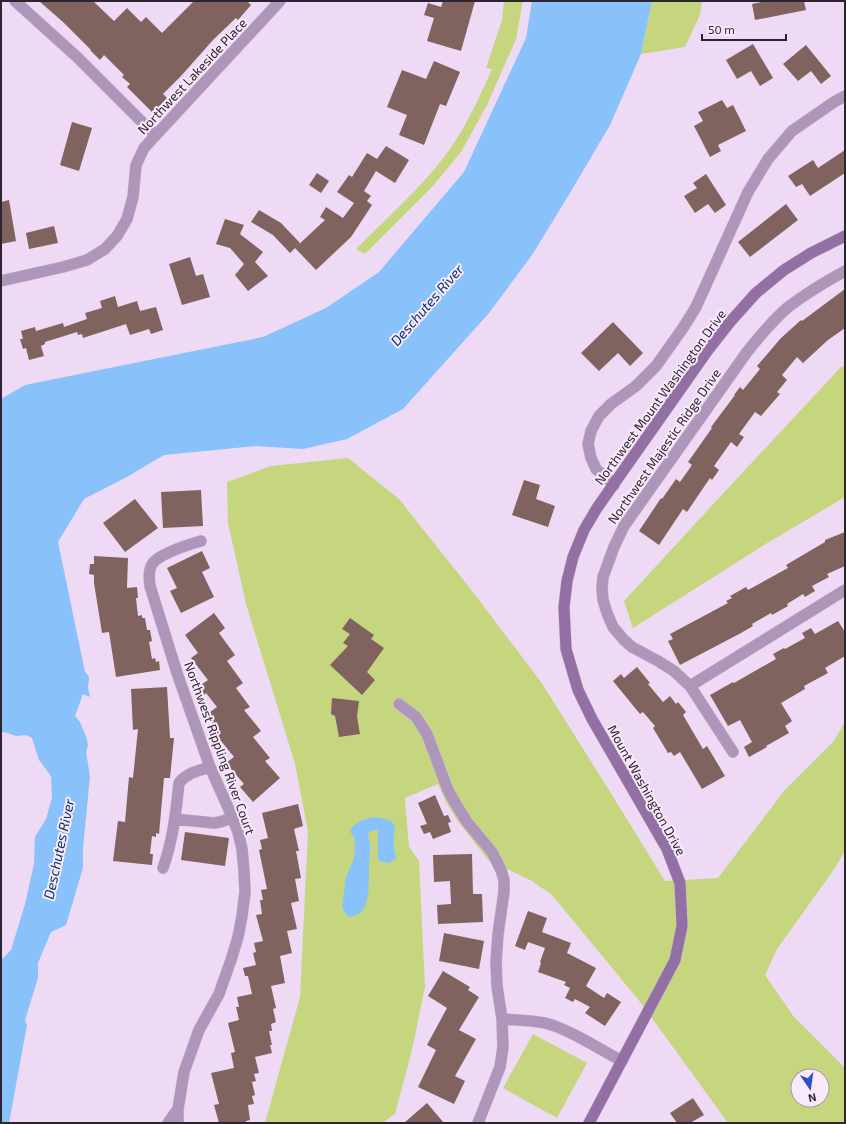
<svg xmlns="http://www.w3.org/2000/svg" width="846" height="1124" font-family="'Exo 2',sans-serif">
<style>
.green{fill:#c5d67f;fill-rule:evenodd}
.water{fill:#89c1fb}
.building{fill:#80625e}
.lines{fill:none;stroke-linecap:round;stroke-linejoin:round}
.minor-casing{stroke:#cbb9d0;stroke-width:12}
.secondary-casing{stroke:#cbb9d0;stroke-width:12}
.minor{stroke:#ad96ba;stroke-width:11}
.secondary{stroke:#9270a4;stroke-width:11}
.labels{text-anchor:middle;stroke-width:4;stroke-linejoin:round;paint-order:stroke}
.street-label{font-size:13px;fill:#2c242e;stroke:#f9e9fd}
.water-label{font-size:14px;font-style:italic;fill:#003764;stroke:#f9e9fd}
</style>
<rect width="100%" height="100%" fill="#eedaf4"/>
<path class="green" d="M504 1H523L516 39 487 105 461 152 432 187 365 254 356 249C390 215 427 183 454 143 469 120 481 94 492 69L486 68 502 20Z
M652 1H702L700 15 685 47 641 54Z
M845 366V497L764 545 633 628 624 601 729 487 841 367Z
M348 458 399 499 476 596 541 682 604 782 665 881 718 878 784 791 833 742 845 722V851L835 868 777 949 765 975 794 1017 845 1068V1123H728L641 1003 552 895 532 881 488 860 457 820 446 802 438 784 405 798 409 847 419 861 425 987 412 1050 395 1114 382 1123H265L300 997 308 831 295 764 246 604 228 523 227 482 271 466ZM798 1076H822V1100H798Z
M533 1034 587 1063 557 1118 503 1088Z"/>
<path class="water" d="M532 1H652L641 54 610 125 570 193 532 255 489 313 403 409 347 439 303 449 256 446 164 455 125 478 84 499 58 542 85 672C92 679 88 679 88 687 88 690 90 694 90 697L83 694 75 716 80 722 87 739 88 746 86 752 90 776 83 849V868L66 925 51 932 38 963V978L25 1020 27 1025 9 1123H1V960L11 950 25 904 34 864 35 837 46 819 52 798 51 776 39 760 32 738 26 735 16 736 4 732 1 733V399L25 385 263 337 326 308 379 272 464 172 526 38Z
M374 817C381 818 389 819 394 824 396 832 393 837 394 845 394 850 396 854 396 859L388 863 379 861 378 858V831L376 830 368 832C368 836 369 840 370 844 371 852 369 858 369 866 368 882 373 916 349 917L344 912 342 906 346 877 354 858 355 838 350 832C354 822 364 819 374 817Z"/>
<path class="building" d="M39 1H93L114 21 127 8 141 22 146 17 162 33 194 1H247L251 5 238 20 236 18 213 40 181 76 163 94 167 98 153 113 127 87 130 84 122 77 124 75 104 55 100 60 90 50H91L63 22Z
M443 1H475L461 51 427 41 434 18 424 15 428 3 441 7Z
M767 1H804L806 10 755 20 752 4Z
M753 44 773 78 760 86 751 71 737 79 726 60Z
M806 45 831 76 821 84 811 71 798 81 783 64Z
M434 61 460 72 446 106 440 104 424 145 399 135 407 115 387 107 402 70 426 79Z
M722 100 727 108 733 105 746 131 718 145 721 151 710 157 694 126 703 121 698 112Z
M72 122 92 128 79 171 60 165Z
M386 146 409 160 395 183 376 171 364 191 371 196 367 201 372 205 351 237 316 270 295 248 325 220 320 217 326 207 343 218 354 203 337 192 349 175 352 177 367 153 377 159Z
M845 150V173L810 196 802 184 796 187 788 176 813 160 818 168Z
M317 173 329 181 321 193 309 185Z
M706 174 726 205 715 213 708 204 695 213 684 196 697 188 693 183Z
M9 200 16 241 1 244V202Z
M786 204 798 220 750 257 738 242Z
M259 210 281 223 300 243 290 253 273 235 251 222Z
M225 219 244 225 240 234 263 252 255 262 268 276 248 291 235 275 244 264 230 248 216 244Z
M54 226 58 243 29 249 26 233Z
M190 257 196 276 203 274 210 297 182 305 169 264Z
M845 289V328L828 340 803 363 797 357 782 375 787 380 777 392 780 394 761 416 755 412 739 434 744 437 737 447 731 442 714 466 719 470 712 480 710 478 687 512 683 509 659 545 639 531 661 498 662 499 676 479 680 482 692 465 688 462 712 428 711 427 735 395H734L740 387 743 390 760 369 757 366 781 338 801 320 802 321Z
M115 296 118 307 137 301 140 311 156 307 163 330 151 334 149 329 130 335 126 324 83 338 82 334 78 335 77 332 45 342V344L41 346 44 356 29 360 26 348 23 349 20 339H23L21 331 35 327 36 331 63 323 64 327 87 319 85 313 102 308 100 301Z
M613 322 643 353 630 366 618 353 599 371 581 353Z
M524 480 540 485 536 499 555 506 548 527 512 515Z
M201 490 203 526 163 528 161 492Z
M135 499 158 528 125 552 103 523Z
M845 532V566L827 574 829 577 812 586 815 591 805 597 803 594 787 604 788 606 772 615 771 613 752 624 753 626 741 633 680 665 668 641 673 639 670 634 728 603 726 601 732 598 730 596 746 587 748 590 788 568 786 565 825 542V540Z
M202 551 210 568 202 572 214 597 181 613 170 591 177 588 167 568Z
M94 556 128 558 127 588 137 587 138 598H136L138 616 142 615V618H145L147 630H150L152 641 149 642 152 659 155 658 156 662 159 661 160 670 116 677 109 632 102 633 94 583V575L89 574 90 564H94Z
M214 613 225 628 219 633 235 655 227 661 243 683 236 688 250 707 244 710 261 731 253 737 270 758 265 761 280 778 253 802 240 787 244 784 226 763 234 757 217 736 220 733 206 715 217 707 206 693 204 695 198 687 208 680 191 658 198 653 185 635Z
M350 618 374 635 371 639 384 648 367 672 375 680 362 695 330 665 348 646 343 643 350 634 342 629Z
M838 621 845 632V656L825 668 828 673 804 686 805 689 781 703 792 721 785 726 789 733 766 746 767 747 749 757 744 747 752 742 740 720 728 726 710 695 733 682 734 683 776 659 773 654 784 648 785 649 805 638 802 633 811 628 815 634Z
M637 667 650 683 648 684 663 702 670 696 676 704 678 702 686 712 683 715 703 749 707 746 725 776 702 789 680 752 674 756 671 752 668 753 653 728 655 726 643 712 640 714 613 681 621 674 624 678Z
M167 687 170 738H174L170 778H164L159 834 156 833V837L152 836 150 854H153L152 865 113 861 118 821 125 822 129 777 133 778 138 729 133 730 131 689Z
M332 698 359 701 357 717 360 734 339 737 335 716 331 714Z
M435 795 444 816 448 815 451 822 448 823 451 832 433 839 430 832 424 834 420 826 427 824 418 803Z
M298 804 303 826 294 829 299 851H296L301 878 295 879 299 901 291 903 297 929 287 931 292 953 280 956 285 983 271 986 276 1008 273 1009 276 1022 271 1024 272 1031H269L272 1045H270L272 1053 255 1057 259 1073 254 1074 256 1081 252 1082 255 1095 252 1096 254 1104 248 1105 250 1120 246 1121V1123H219L214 1105 219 1104 211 1073 234 1068 231 1053 235 1052 228 1023 239 1020 236 1007H239L237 997 252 994 248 976H245L243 968 256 965 253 953 256 952 254 943 263 941 256 915 262 914 260 900H263L261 890 267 889 259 850 262 849 260 840 268 838 262 813Z
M185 832 229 838 225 866 181 860Z
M472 854 473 894H482L483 922 438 924 437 905 451 904 450 881 434 882 433 855Z
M528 911 547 918 542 932 571 943 567 953 596 968 586 986 604 998 607 993 621 1002 605 1026 585 1013 590 1007 575 999 573 1002 565 998 570 988 564 985 566 982 538 972 541 963 540 962 545 948 528 942 525 950 515 946Z
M444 933 484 941 479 969 439 961Z
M443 971 470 987 468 990 479 997 459 1030 476 1039 455 1076 465 1081 454 1104 418 1087 436 1050 427 1045 447 1008 428 996Z
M693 1098 704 1115 690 1123H677L670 1113Z
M427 1103 444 1123H404Z"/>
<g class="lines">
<g class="minor-casing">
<path id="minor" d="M15 1 77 57 155 135
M1 281 63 267 87 260 105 249 117 236 127 219 133 197 136 165 144 148 280 1
M614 485 596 469 591 458 588 444 591 431 599 416 611 404 636 386 656 366 683 328 696 307 748 192 768 159 792 131 834 102 845 96
M690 686 845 590
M399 704 416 717 427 734 448 790 457 806 467 822 492 852 501 870 504 880V892L498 934 496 962 497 986 502 1019 503 1047 500 1067 478 1123
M733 752 690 686 674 671 658 661 632 647 624 640 613 627 607 613 603 600 602 589 603 577 614 547 624 526 747 352C759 337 772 321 787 308 805 294 825 282 845 271
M175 819 214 823 220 822 232 818
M163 868C173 840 176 812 179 783 186 773 199 771 210 767
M502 1019C516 1020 531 1020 545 1023 569 1029 599 1049 622 1061
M168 1123 178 1109
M178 1123V1109L184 1072 199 1030 219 994 231 960 238 937 242 916 245 892 244 871 242 849 238 832 230 812 210 767 177 673 150 586C147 565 152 560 170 552 181 547 190 544 201 541"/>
</g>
<g class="secondary-casing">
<path id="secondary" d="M589 1123 675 960 682 926 680 883 667 849 592 719 578 690 566 649 564 607 567 581 573 557 584 530 597 508 708 350 730 322 756 293 784 270 811 253 845 236"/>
</g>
<use href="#minor" class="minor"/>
<use href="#secondary" class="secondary"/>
</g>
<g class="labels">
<g class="street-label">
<text transform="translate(192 76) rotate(-47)" y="5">Northwest Lakeside Place</text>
<text transform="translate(660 397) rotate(-54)" y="5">Northwest Mount Washington Drive</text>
<text transform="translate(664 446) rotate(-55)" y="5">Northwest Majestic Ridge Drive</text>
<text transform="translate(220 748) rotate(70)" y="5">Northwest Rippling River Court</text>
<text transform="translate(647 790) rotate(61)" y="5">Mount Washington Drive</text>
</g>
<g class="water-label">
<text transform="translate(427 305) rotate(-49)" y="5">Deschutes River</text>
<text transform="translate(59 849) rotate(-78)" y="5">Deschutes River</text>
</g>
</g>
<rect width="846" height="1124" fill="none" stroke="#2c242e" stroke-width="4"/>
<g transform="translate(810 1088) rotate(167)"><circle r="19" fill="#f9e9fd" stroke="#a79aaa"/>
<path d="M0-3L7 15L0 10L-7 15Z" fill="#2c52c1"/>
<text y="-6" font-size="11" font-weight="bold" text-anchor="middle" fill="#2c242e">N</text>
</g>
<path d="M702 34v6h84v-6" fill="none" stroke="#2c242e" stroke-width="2"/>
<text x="708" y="34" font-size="12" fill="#2c242e" stroke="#f9e9fd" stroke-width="3" paint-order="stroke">50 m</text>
</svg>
